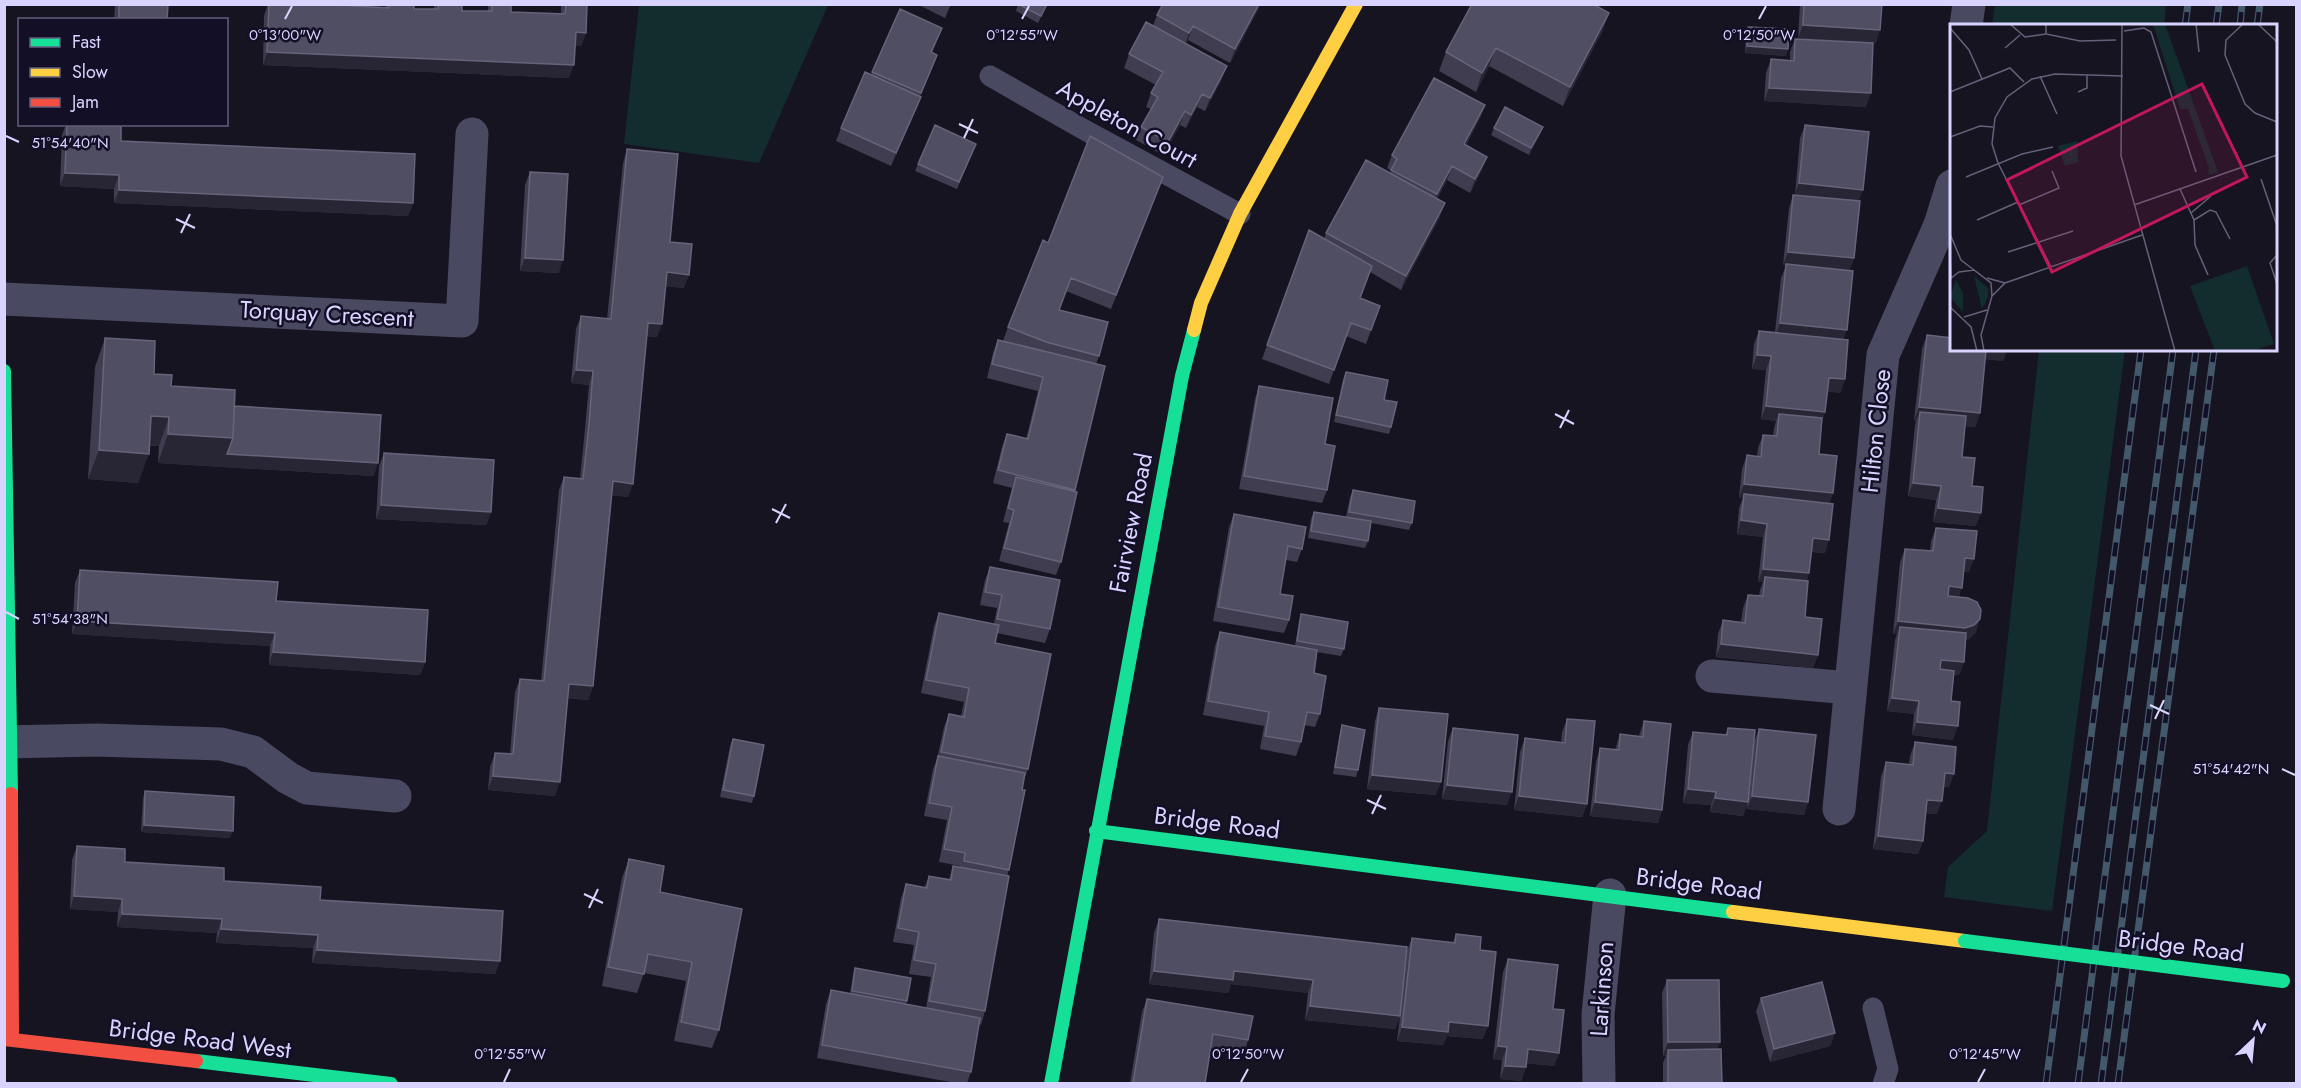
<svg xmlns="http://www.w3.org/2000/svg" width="2301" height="1088" font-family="Jost,sans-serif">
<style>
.green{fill:#132c2d}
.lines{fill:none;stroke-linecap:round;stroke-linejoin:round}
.lane{stroke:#4a4962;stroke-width:21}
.street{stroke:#4a4962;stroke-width:33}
.fast{stroke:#16e098;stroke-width:14}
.slow{stroke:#ffcf43;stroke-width:14}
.jam{stroke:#f24e42;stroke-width:14}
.rail-casing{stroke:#43596b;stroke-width:7}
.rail{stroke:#130f26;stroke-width:4.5;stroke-dasharray:14;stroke-linecap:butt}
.fast-bridge{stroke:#16e098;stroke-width:14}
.wall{fill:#403d50}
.shaded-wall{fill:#282635}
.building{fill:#504e63;stroke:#66637b;stroke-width:1.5}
.ticks{fill:none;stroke:#d9d4ff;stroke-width:2}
.labels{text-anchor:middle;stroke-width:5;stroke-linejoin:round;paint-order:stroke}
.street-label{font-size:24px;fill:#d9d4ff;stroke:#130f26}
.inset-road{fill:none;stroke:#64617a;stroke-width:1.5}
.view{fill:#c2185b;fill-opacity:0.15;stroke:#c2185b;stroke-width:3}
.inset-edge{fill:none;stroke:#d9d4ff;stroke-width:3}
.ticks-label{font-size:15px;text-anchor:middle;fill:#d9d4ff;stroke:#130f26;stroke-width:5;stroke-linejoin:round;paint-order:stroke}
</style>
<rect width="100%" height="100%" fill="#161421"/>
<path class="green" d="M639 5H828L759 163 624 144Z
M1995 5V4L2166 5 2164 25H1992Z
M2039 350H2125L2052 911 1944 897 1948 867 1987 831Z"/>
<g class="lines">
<path class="lane" d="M990 76 1090 133 1240 214
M1873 1008 1888 1069 1883 1084"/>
<path class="street" d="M1966 26 1969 4
M4 299 462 321 472 134
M1712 676 1850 688
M4 742 97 740 221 744 253 752 288 778 307 788 395 796
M1839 809 1883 355 1940 225 1952 186
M1599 1084 1598 1014 1610 895"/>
<path class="fast" d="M4 371 11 794
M1096 831 1733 912
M196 1061 391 1084
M1051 1084 1182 376 1194 330"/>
<path class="slow" d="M1194 330 1201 303 1240 214 1356 4
M1733 912 1965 941"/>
<path class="jam" d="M11 794 12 1040
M4 1039 196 1061"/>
<g class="rail-casing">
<path id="rail" d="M2185 26 2188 4
M2216 26 2219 4
M2240 26 2242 4
M2257 26 2260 4
M2046 1084 2141 350
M2078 1084 2173 350
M2101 1084 2196 350
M2118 1084 2214 350"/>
</g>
<use href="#rail" class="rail"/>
<path class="fast-bridge" d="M1965 941 2283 981"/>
</g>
<path class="wall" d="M115 4H168L167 20H114Z
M268 4H319L385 7V4H414V9H434V4H462V11H488V4H511V12L561 14V4H587L586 33 581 46H575L569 78 263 65 264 16Z
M917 4H951L945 18Z
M1018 4H1048L1038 23 1016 11Z
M1163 4H1261L1230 63 1188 40 1186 44 1222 79 1205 111 1197 107 1186 128 1180 125 1163 155 1136 140 1141 127 1151 109 1146 107 1151 93 1156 85 1124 68 1129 54 1153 26 1157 15Z
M1800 4H1882L1876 43 1798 38Z
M900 9 942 28 932 53 937 55 932 68 920 97 916 110 891 166 836 141 841 128 871 75Z
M1609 13 1602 32 1563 106 1489 66 1476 92 1439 71 1446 52Z
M1748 27 1786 56 1745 53 1746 34Z
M1795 39 1866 107 1764 101 1766 73 1771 59 1790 61V52Z
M1485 105 1480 118 1466 145 1482 170 1470 193 1447 180 1437 199 1440 217 1401 290 1370 272 1360 298 1380 306 1366 344 1346 336 1329 384 1262 359 1309 230 1324 239 1326 233 1390 173 1391 171 1387 168 1392 155Z
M66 124H121V141L413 203 408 216 114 203V189L60 186 62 135Z
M1805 125 1859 201 1854 258 1849 271 1843 339 1845 379 1840 393 1828 391 1825 412 1822 421 1819 454 1833 493 1829 504 1825 553 1812 552 1807 581 1805 617 1818 655 1813 668 1716 657 1718 634 1723 620 1741 622 1743 608 1748 595 1759 596 1760 590 1763 582H1758L1763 537 1737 534 1739 508 1743 498 1739 497 1742 469 1747 455 1757 456 1758 448 1763 435 1773 436 1774 428 1776 421 1761 419 1766 370 1752 369 1754 344 1759 331 1775 332 1781 278 1786 266 1783 265 1789 208 1793 195H1795L1800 138Z
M1494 128 1540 134 1529 155 1491 135Z
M976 144 957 189 915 171 918 164Z
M627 149 670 242 684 288 665 286 657 337 647 336 628 497 612 495 593 686 588 700 568 698 555 796 488 790 490 767 495 753 510 754 515 692 520 679 541 681 559 490 564 477 580 478 584 439 589 385 571 383 576 329 581 316 607 319 623 163Z
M530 172 559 273 520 271 525 185Z
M1158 190 1111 309 1066 291 1059 310 1099 356 1096 364 1105 366 1074 492 1061 562 1056 575 999 561 1009 523 1003 522 1012 488 993 483 1002 447 1007 434 1026 439 1038 391 987 378 993 353 998 340 1003 341 1008 327 1048 243Z
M1927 335 1952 350H2007L2003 361 1985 359 1980 413 1975 427 1965 426 1962 457 1972 486 1976 526 1933 522 1936 500 1908 496 1915 425 1916 421 1914 420 1922 349Z
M105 338 171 386 234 406 374 476 158 463 159 446H149L138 483 88 479 95 367Z
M1346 372 1384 400 1391 427 1389 434 1334 422 1343 379Z
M1259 386 1325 444 1327 490 1322 503 1239 489 1255 399Z
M384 453 491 512 486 525 376 519 379 466Z
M1353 490 1412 523 1409 530 1371 523 1368 541 1365 548 1308 538 1311 519 1314 512 1346 517 1350 497Z
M1234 514 1302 549 1297 562 1286 560 1280 594 1289 620 1284 633 1213 621 1229 527Z
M1936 528 1969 572H1964L1959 597 1976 632 1969 639 1966 640 1964 662 1959 675H1954L1951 701 1953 740 1912 735 1914 714 1887 711 1895 640 1897 634H1893L1900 562 1905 549 1930 551 1931 541Z
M990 567 1050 629 1045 643 997 633 995 643 1028 769 1023 782 985 1011 981 1025 979 1024 971 1072 967 1083H956L817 1058 826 1004 831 990 850 994 853 975 855 968 907 1001 906 1004 926 1008 931 977 909 974 914 945 893 942 901 898 906 884 924 888 929 876 949 879 953 866 960 867V866L939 862 947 820 924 816 933 769 937 759 944 727 949 714 961 716 964 702 921 693 934 626 939 613 994 624 997 608 980 605 985 580Z
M80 570 276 601 425 662 420 675 269 665 270 646 72 634 75 583Z
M1301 614 1344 649 1341 656 1317 652 1314 673 1320 714 1315 727 1304 725 1301 742 1296 756 1260 749 1264 726 1203 715 1215 646 1220 632 1295 646 1299 621Z
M1379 708 1436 795 1367 789 1375 721Z
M1567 719 1587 804 1582 817 1514 810 1520 752 1525 738 1561 743 1562 732Z
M1644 721 1662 810 1658 823 1590 816 1596 762 1600 748 1615 750 1620 734 1639 736Z
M1342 725 1358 770 1356 777 1333 774 1340 732Z
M1453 728 1507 805 1442 799 1448 741Z
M1728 728 1748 802 1743 816 1710 812 1711 805 1683 803 1688 745 1693 732 1725 735Z
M1759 729 1808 802 1804 815 1747 809 1754 742Z
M733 739 754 796 752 803 720 797 730 746Z
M1915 742 1949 787H1943L1937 814 1926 813 1923 841 1918 854 1873 849 1881 776 1886 762 1909 765 1910 756Z
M145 791 230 838 141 832 143 798Z
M77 846 125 862 320 900 500 961 495 974 312 963 313 948 216 943 217 933 117 927 118 912 70 909 72 860Z
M629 859 660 892 742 909 719 1030 712 1048 674 1041 686 981 644 973 637 993 602 986 622 878Z
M1159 919 1407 951 1412 938 1453 942 1456 934 1480 950 1483 1039 1447 1036 1443 1045 1397 1041 1400 1017 1395 1029 1305 1020 1308 993 1231 984 1228 993 1149 984 1154 933Z
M1508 959 1559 1053 1554 1066 1526 1063V1067L1521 1081 1500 1079 1502 1060 1493 1059 1503 972Z
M1667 980 1720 1042 1717 1049 1722 1083H1663V1063L1666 1056H1663L1662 993Z
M1761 998 1835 1033 1830 1046 1770 1062 1756 1011Z
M1147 999 1248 1040 1244 1054 1211 1048 1205 1083H1130L1142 1012Z"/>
<path class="shaded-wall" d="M1047 4H1048L1038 23 1041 16Z
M1259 4H1261L1230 63 1235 49Z
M1609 13 1602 32 1563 106 1570 87Z
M1803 25 1880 30 1876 43 1798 38Z
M1193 26 1188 40 1184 46 1189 33Z
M576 32 586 33 581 46H571Z
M1747 46 1788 49 1786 56 1745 53Z
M1496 48 1489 66 1476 92 1482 73Z
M267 52 574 65 569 78 263 65Z
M937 55 932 68 916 107 921 93Z
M1227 66 1222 79 1205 111 1210 98Z
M1769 88 1871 93 1866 107 1764 101Z
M1202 94 1197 107 1186 128 1191 115Z
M921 97 916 110 891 166 896 153Z
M1485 105 1480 118 1459 157 1464 144Z
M1185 111 1180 125 1163 155 1168 142Z
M1543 127 1540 134 1529 155 1531 148Z
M1487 157 1482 170 1470 193 1475 179Z
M1452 166 1447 180 1432 207 1437 194Z
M65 173 119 175 114 189 60 186Z
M1799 183 1863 190 1858 203 1794 196Z
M119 190 413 203 408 216 114 203Z
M1445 203 1440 217 1401 290 1406 276Z
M1788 252 1854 258 1849 272 1783 265Z
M525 258 563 260 559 273 520 271Z
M667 272 689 275 684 288 662 286Z
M648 323 662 324 657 337 644 336Z
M1780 323 1847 330 1842 343 1775 336Z
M1985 350H2007L2003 361 1982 359Z
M1757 355 1771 356 1766 370 1752 369Z
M576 370 593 371 589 385 571 383Z
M1829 378 1845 379 1840 393 1824 391Z
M1766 406 1825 412 1821 425 1779 414 1776 421 1761 419Z
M1919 407 1980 413 1975 427 1919 421 1920 412 1916 421 1914 420Z
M151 416 169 417 159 446 140 445Z
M168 434 233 438 378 463 374 476 158 463Z
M99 450 149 454 138 483 88 479Z
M613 481 633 484 628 497 608 495Z
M1913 483 1941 486 1936 500 1908 496Z
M1744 484 1833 493 1828 506 1744 494 1743 498 1739 497Z
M381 505 491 512 486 525 376 519Z
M1938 508 1981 513 1976 526 1933 522Z
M1741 520 1767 524 1763 537 1737 534Z
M1813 538 1829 540 1825 553 1808 551Z
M1965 558 1974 559 1969 572H1960Z
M1763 569 1809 573 1805 587 1765 577 1763 582H1758Z
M1949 586 1962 588 1957 601 1944 600Z
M1980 619 1976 632 1969 639 1960 641 1900 627 1897 634H1893L1898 621Z
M77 621 275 633 270 646 72 634Z
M1721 644 1818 655 1813 668 1716 657Z
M273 652 425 662 420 675 269 665Z
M1941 660 1964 662 1959 675 1936 673Z
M569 684 593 686 588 700 564 697Z
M1892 698 1919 701 1914 714 1887 711Z
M1917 722 1958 726 1953 740 1912 735Z
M1945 773 1954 774 1949 787 1940 786Z
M1372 775 1441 782 1436 795 1367 789Z
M493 776 560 782 555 796 488 790Z
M1447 785 1512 792 1507 805 1442 799Z
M1688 789 1716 792 1711 805 1683 803Z
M1519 796 1587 804 1582 817 1514 810Z
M1752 796 1808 802 1804 815 1747 809Z
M1715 798 1748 802 1743 816 1710 812Z
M1927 800 1942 801 1937 814 1922 813Z
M1595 802 1662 810 1658 823 1590 816Z
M144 825 233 831 230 838 141 832Z
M1878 836 1923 841 1918 854 1873 849Z
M74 896 122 899 118 912 70 909Z
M122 914 222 919 217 933 117 927Z
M221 929 318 935 313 948 216 943Z
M317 950 500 961 495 974 312 963Z
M1154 971H1234L1313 980 1308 993 1231 984 1228 993 1149 984Z
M1310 1006 1400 1016 1395 1029 1305 1020Z
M1449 1022 1488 1026 1483 1039 1447 1036 1443 1045 1397 1041 1402 1027Z
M1835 1033 1830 1046 1770 1062 1774 1049Z
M1668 1042H1720L1715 1055 1668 1050 1666 1056H1663Z
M1498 1046 1507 1047 1502 1060 1493 1059Z
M1528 1049 1559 1053 1554 1066 1523 1063Z
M1505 1066 1526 1067 1521 1081 1500 1079Z"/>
<path class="building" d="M119 4H168L167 20H119Z
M269 4H319L389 8V4H414V9H438L439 4H462V11H492V4H511V12L565 14 566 4H587L586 33 576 32 574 65 267 52Z
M1018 4H1047L1041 16Z
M1163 4H1259L1235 49 1193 26 1189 33 1157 15Z
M1472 4H1593L1609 13 1570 87 1496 48 1482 73 1446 52Z
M1804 4H1882L1880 30 1803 25Z
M900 9 942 28 931 52 937 55 921 93 872 72Z
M1146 22 1227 66 1210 98 1202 94 1191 115 1185 111 1168 142 1141 127 1158 97 1151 93 1163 72 1129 54Z
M1748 27 1789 29 1788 49 1747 46Z
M1795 39 1873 43 1871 93 1769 88 1771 59 1794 61Z
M865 72 921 97 896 153 841 128Z
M1434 78 1485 105 1464 144 1487 157 1475 179 1452 166 1437 194 1391 170 1397 159 1392 155Z
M1505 107 1543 127 1531 148 1494 128Z
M67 124H121V141L415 154 413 203 119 190V175L65 173Z
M935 125 976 144 959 182 918 164Z
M1805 125 1869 132 1863 190 1799 183Z
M1090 136 1163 177 1116 295 1071 278 1059 310 1108 322 1099 356 1046 342 1008 327 1043 240 1048 243Z
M627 149 678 154 670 242 692 244 689 275 667 272 662 324 648 323 633 484 613 481 593 686 569 684 560 782 493 776 495 753 513 754 520 679 544 681 564 477 583 479 589 425 593 371 576 370 581 316 611 319Z
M1366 160 1445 203 1406 276 1326 233Z
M530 172 568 174 563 260 525 258Z
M1793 195 1860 201 1854 258 1788 252Z
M1309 230 1372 266 1360 298 1380 306 1371 330 1351 323 1334 370 1267 345Z
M1786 264 1853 271 1847 330 1780 323Z
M1759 331 1848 340 1845 379 1829 378 1825 412 1766 406 1771 356 1757 355Z
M1927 335 1952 338V350H1986L1980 413 1919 407Z
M105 338 155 341 154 374 172 375 171 386 235 390 233 438 168 434 169 417 151 416 149 454 99 450Z
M998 340 1105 366 1075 490 998 470 1007 434 1028 439 1043 377 992 364Z
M1346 372 1388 380 1384 400 1397 402 1391 427 1336 415Z
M1259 386 1333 398 1325 444 1335 446 1327 490 1244 476Z
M234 406 381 415 378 463 227 454 233 438Z
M1920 412 1966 416 1962 457 1975 458 1972 486 1983 487 1981 513 1938 508 1941 486 1913 483Z
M1779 414 1822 418 1819 454 1837 456 1833 493 1744 484 1747 455 1761 457 1763 435 1777 436Z
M384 453 494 460 491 512 381 505Z
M1016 477 1077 492 1061 562 1004 548 1014 510 1008 508Z
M1353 490 1415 501 1412 523 1349 512Z
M1744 494 1833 504 1829 540 1813 538 1809 573 1763 569 1767 524 1741 520Z
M1314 512 1371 521 1368 541 1311 531Z
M1234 514 1306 527 1302 549 1288 546 1280 594 1293 596 1289 620 1218 607Z
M1936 528 1977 531 1974 559 1965 558 1962 588 1949 586 1948 596 1968 598 1977 602 1981 610 1980 619 1974 625 1965 628 1898 621 1905 549 1933 551Z
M990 567 1060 580 1050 629 997 619 1002 595 985 592Z
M80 570 278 582 276 601 428 610 425 662 273 652 275 633 77 621Z
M1765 577 1808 581 1805 617 1822 619 1818 655 1721 644 1723 620 1745 623 1748 595 1763 596Z
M939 613 999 625 995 643 1051 654 1028 769 941 752 949 714 964 717 969 688 926 680Z
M1301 614 1348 622 1344 649 1297 641Z
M1900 627 1966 633 1964 662 1941 660 1940 669 1954 671 1951 701 1960 702 1958 726 1917 722 1919 701 1892 698Z
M1220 632 1317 650 1314 673 1326 676 1320 714 1307 712 1301 742 1265 736 1269 712 1208 701Z
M1379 708 1448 714 1441 782 1372 775Z
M1567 719 1595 721 1587 804 1519 796 1525 738 1565 743Z
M1644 721 1671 724 1662 810 1595 802 1600 748 1619 750 1620 734 1643 737Z
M1342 725 1365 730 1358 770 1335 767Z
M1453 728 1518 735 1512 792 1447 785Z
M1728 728 1755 730 1748 802 1715 798 1716 792 1688 789 1693 732 1727 735Z
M1759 729 1816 735 1808 802 1752 796Z
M733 739 764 745 754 796 723 790Z
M1915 742 1956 747 1954 774 1945 773 1942 801 1927 800 1923 841 1878 836 1886 762 1913 765Z
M938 756 1025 773 1022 790H1025L1009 870 964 861 965 853 944 849 952 807 929 803Z
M145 791 234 797 233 831 144 825Z
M77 846 125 849V862L224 868V881L321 887 320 900 503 911 500 961 317 950 318 935 221 929 222 919 122 914V899L74 896Z
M629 859 664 866 660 892 742 909 719 1030 681 1022 692 962 648 954 644 974 608 967Z
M953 866 1009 876 985 1011 929 1001 936 964 914 960 919 932 898 928 906 884 927 888 929 876 951 880Z
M1159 919 1407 947 1400 1016 1310 1006 1313 980 1234 971 1233 980 1154 971Z
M1456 934 1481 937 1480 950 1496 952 1488 1026 1449 1022 1448 1032 1402 1027 1412 938 1455 943Z
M1508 959 1558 965 1553 1009 1564 1010 1559 1053 1528 1049 1526 1067 1505 1066 1507 1047 1498 1046Z
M855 968 911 978 907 1001 852 991Z
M1667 980H1719L1720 1042H1668Z
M1822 982 1835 1033 1774 1049 1761 998Z
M831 990 980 1018 971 1072 822 1045Z
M1147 999 1253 1016 1248 1040 1213 1034 1205 1083H1133Z
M1721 1049 1722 1083H1668V1050Z"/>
<path class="ticks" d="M285 19 292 6M1022 19 1029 6M1759 19 1766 6M959 124 978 133M6 136 19 142M964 138 973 119M176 219 195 228M181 233 190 214M1555 414 1574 424M1560 428 1569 410M772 509 790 518M776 523 786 504M6 612 19 619M2150 705 2169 714M2155 719 2164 700M2282 769 2295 775M1367 800 1386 809M1372 814 1381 795M584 894 603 903M589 908 598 889M504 1082 510 1069M1241 1082 1248 1069M1978 1082 1985 1069"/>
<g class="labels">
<g class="street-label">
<text transform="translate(1127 124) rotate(29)" y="8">Appleton Court</text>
<text transform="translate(327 314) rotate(3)" y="8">Torquay Crescent</text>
<text transform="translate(1876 431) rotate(-84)" y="8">Hilton Close</text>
<text transform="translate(1131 523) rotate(-79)" y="8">Fairview Road</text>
<text transform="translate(1217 823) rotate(7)" y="8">Bridge Road</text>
<text transform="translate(1699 884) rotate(7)" y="8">Bridge Road</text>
<text transform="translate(2181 946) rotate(7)" y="8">Bridge Road</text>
<text transform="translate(1602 989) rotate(-86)" y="8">Larkinson</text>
<text transform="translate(200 1039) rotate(7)" y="8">Bridge Road West</text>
</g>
</g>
<g transform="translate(1950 24)">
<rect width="327" height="327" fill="#161421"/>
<path d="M203 0H215L268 148 258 151 259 144 238 85H230ZM127 117 128 138 115 142 108 122ZM297 242 324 320 302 327H265L240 262ZM24 252 38 264V273L32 285ZM6 256 13 269V288L0 273Z" fill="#132c2d"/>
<path class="inset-road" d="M60 0 75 13 96 10M96 0V10L130 17 166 16M172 0 171 132 225 327M246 0 249 28M293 0 276 16 275 31 295 80 305 89 327 98M308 0 327 18M0 4 19 26 32 55M174 7 194 4 201 8 246 148M55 24 70 11M90 52 107 90M0 68 60 44 74 58M128 68 137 64V51M0 113 30 102 43 103M16 153 72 130 103 123M311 155 327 202M230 165 244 196 245 221 258 251M69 181 109 164 102 147M184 181 327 131M241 189 261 172M27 196 68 178M244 196 260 186 266 188 280 215M0 210 11 236 24 246M58 228 123 207M0 229 1 253M327 231 320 239 327 260M101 243 48 139 42 120 45 94 57 73 82 55 105 50 173 52M37 254 55 259M0 255 9 248 24 246 41 259 42 272 31 311 34 327M42 272 55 259 192 211M0 283 21 303 27 327M14 293 37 286"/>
<path class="view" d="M252 60 297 153 102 248 57 156Z"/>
<rect width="327" height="327" class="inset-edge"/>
</g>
<g class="ticks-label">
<text x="285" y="40">0°13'00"W</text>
<text x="1022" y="40">0°12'55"W</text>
<text x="1759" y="40">0°12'50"W</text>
<text x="70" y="148">51°54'40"N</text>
<text x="70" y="624">51°54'38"N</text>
<text x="2231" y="774">51°54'42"N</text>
<text x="510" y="1059">0°12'55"W</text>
<text x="1248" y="1059">0°12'50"W</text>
<text x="1985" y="1059">0°12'45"W</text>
</g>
<rect width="2301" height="1088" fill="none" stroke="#d9d4ff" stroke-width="12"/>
<rect x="18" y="18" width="210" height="108" fill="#130f26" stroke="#625e7d" stroke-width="1.5"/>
<rect x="30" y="38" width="30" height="9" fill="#16e098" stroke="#625e7d" stroke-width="1.5"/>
<text x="72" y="48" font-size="18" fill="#d9d4ff">Fast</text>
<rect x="30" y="68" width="30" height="9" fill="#ffcf43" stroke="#625e7d" stroke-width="1.5"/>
<text x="72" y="78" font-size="18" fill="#d9d4ff">Slow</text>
<rect x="30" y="98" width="30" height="9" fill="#f24e42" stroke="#625e7d" stroke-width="1.5"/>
<text x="72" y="108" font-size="18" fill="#d9d4ff">Jam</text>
<g transform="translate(2253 1040) rotate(26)" stroke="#130f26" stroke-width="4.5" paint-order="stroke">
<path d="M0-4.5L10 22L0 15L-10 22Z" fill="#d9d4ff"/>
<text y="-9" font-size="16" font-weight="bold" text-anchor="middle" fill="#d9d4ff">N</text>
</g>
</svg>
